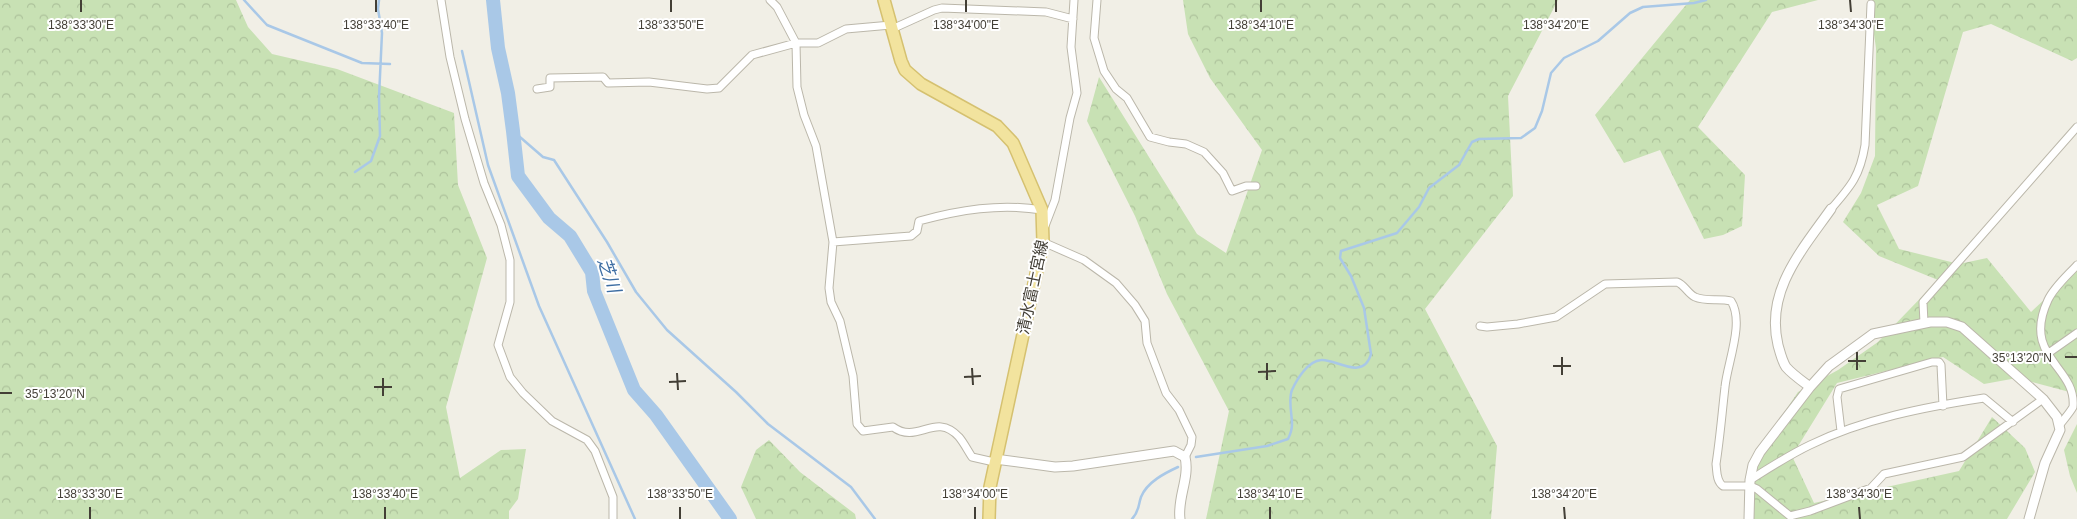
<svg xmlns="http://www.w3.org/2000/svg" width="2077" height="519" font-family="Helvetica,'Noto Sans JP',sans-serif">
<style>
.forest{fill:url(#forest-crowns)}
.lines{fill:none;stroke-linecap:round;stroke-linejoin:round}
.stream{stroke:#a9c8e7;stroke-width:2.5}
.river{stroke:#a9c8e7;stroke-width:14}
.minor-casing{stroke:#bbb7aa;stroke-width:9}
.tertiary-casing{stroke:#bbb7aa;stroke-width:11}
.primary-casing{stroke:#d5c170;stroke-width:14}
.minor{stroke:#fff;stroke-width:7}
.tertiary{stroke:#fff;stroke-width:9}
.primary{stroke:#f2e39e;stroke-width:11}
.ticks{fill:none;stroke:#433f36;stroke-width:2}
.labels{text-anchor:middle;stroke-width:4;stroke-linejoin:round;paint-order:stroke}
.street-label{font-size:16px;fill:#433f36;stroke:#fff}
.water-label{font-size:18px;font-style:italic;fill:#3d6da2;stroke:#fff}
.ticks-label{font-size:12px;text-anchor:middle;fill:#433f36;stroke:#fff;stroke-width:4;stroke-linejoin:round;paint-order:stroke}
</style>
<defs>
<pattern id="forest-crowns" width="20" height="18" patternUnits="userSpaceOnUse" patternTransform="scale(1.25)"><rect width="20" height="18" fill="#c8e1b4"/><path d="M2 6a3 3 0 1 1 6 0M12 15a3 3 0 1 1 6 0" fill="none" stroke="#adc29b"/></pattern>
</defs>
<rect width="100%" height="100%" fill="#f1efe6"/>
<path class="forest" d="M0 0H236L248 27 272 54 337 69 454 113 458 185 487 258 446 407 460 478 501 450 526 449 518 499 509 511V519H0Z
M1183 0H1558L1508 96 1513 196 1425 309 1497 446 1491 519H1206L1229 411 1167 294 1135 216 1087 121 1099 77 1197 234 1226 253 1262 150 1210 78 1188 34Z
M1690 0H1818L1772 12 1698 127 1745 175 1742 226 1723 235 1704 239 1660 150 1624 163 1595 115Z
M1869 0H2077V58L2072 61 1991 24 1963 32 1918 186 1877 205 1899 249 1959 264 1987 258 2031 312 2077 269V394L2017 378 1984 384 1943 357 1837 383 1792 456 1814 503 1959 471 1992 417 2025 448 2035 472 2007 519H1747L1758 451 1798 392 1838 370 1878 342 1938 280 1879 256 1843 222 1861 193 1875 156 1876 48Z
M2077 424V493L2070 476 2064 450Z
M769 440 800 472 855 514 856 519H756L741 487 756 450Z"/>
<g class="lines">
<path class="stream" d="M244 0 267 25 362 63 390 64
M462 51 488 165 539 306 635 519
M513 131 543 157 554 160 607 242 636 292 667 330 736 392 768 424 851 487 875 519
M355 172 371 161 380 136 379 97 382 33 378 9 379 0
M1196 457 1267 446 1288 439C1290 435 1292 429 1292 424 1292 414 1288 400 1292 390 1297 379 1308 361 1321 360 1335 358 1363 382 1371 354L1364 308 1351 276 1340 258 1341 251 1397 233 1419 207 1429 188 1459 165 1472 142 1479 139 1521 138 1535 128 1542 111 1551 73 1564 58 1598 41 1630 13 1643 7 1694 3 1706 0
M1132 519C1139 512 1138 506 1141 497 1147 482 1165 473 1178 467"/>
<path class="river" d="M493 0 498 48 508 93 513 131 518 176 549 218 570 236 592 272 594 291 634 390 656 415 730 519"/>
<g class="minor-casing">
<path id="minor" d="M441 0 450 57 465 119 484 183 501 225 510 260V302L498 345 510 377 523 393 552 421 587 440 595 451 613 497V519
M770 0 777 7 796 43 797 87 804 115 816 146 833 242 829 288 831 302 840 321 853 376 857 424 863 431 893 427C918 445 935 411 959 437 964 443 968 451 972 457L994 462
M1097 0 1094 38 1104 71 1116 89 1127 98 1150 137 1169 142 1186 144 1204 152 1223 173 1232 191 1246 186H1256
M892 29 934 10 942 8 1046 12 1073 19
M537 89 550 87V78L603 77 608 83 649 82 707 89 719 88 752 55 796 43H818L846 29 891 25
M1831 209C1851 186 1860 176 1865 145L1871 4
M1045 226 1055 200 1070 118 1077 93 1071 47 1074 0
M833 242 911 236 917 231 919 221C959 210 1000 203 1042 210
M1043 242 1084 260 1116 283 1135 305 1145 321 1147 343 1166 393 1179 410 1192 437 1191 445 1185 457
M1924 323 1923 302 2077 127
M1480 326 1487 327 1518 324 1556 317 1605 284 1677 282C1685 285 1687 293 1695 297 1706 302 1719 298 1731 301 1745 322 1727 364 1725 387 1722 413 1720 438 1716 464 1717 471 1716 481 1723 486H1750L1757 489 1790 516 1810 511 1871 488 1884 474 1963 457 2043 399
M2050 352 2077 333
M2059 426C2063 420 2069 414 2073 407 2077 366 2021 358 2048 300 2054 287 2068 275 2077 265
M1841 431 1837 397 1839 389 1932 362H1939L1941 365 1943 406
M1750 480C1769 468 1789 455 1810 445 1863 419 1925 407 1984 398L2013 422"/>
</g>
<g class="tertiary-casing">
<path id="tertiary" d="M1810 387C1802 381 1792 374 1786 367 1782 361 1780 352 1778 345 1765 291 1802 250 1831 209
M995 459 1055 467 1073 466 1174 451 1185 457C1190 478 1177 498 1180 519
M1749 519 1750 480 1753 465 1760 452 1810 387 1829 366 1873 334 1930 322H1947L1962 327 2043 399 2057 417 2060 430 2045 463 2029 519"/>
</g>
<g class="primary-casing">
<path id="primary" d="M884 0 901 61 905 70 921 84 997 126 1013 143 1017 152 1042 210 1043 242 990 487 989 519"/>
</g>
<use href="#minor" class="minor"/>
<use href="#tertiary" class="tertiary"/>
<use href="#primary" class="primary"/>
</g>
<path class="ticks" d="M81 0V12M376 0V12M671 0V12M966 0V12M1261 0V12M1556 0V12M1850 0 1851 12M1857 352V370M1562 357V375M2065 357H2077M1848 361H1866M1267 363V380M1553 366H1571M972 368 973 385M1258 372 1276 371M677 373 678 390M964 377 981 376M383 378V396M669 382 686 381M374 387H392M0 393H12M90 507V519M385 507V519M680 507V519M975 507V519M1270 507V519M1564 507 1565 519M1859 507 1860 519"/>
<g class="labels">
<g class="street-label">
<text transform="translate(1032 287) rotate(-78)" y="6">清水富士宮線</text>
</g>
<g class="water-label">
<text transform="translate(609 275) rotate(71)" y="6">芝川</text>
</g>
</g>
<g class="ticks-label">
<text x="81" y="29">138°33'30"E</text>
<text x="376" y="29">138°33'40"E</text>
<text x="671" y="29">138°33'50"E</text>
<text x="966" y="29">138°34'00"E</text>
<text x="1261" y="29">138°34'10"E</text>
<text x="1556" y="29">138°34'20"E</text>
<text x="1851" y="29">138°34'30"E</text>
<text x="2022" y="362">35°13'20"N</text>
<text x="55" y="398">35°13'20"N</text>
<text x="90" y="498">138°33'30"E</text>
<text x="385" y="498">138°33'40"E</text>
<text x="680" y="498">138°33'50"E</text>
<text x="975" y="498">138°34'00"E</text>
<text x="1270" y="498">138°34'10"E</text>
<text x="1564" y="498">138°34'20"E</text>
<text x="1859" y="498">138°34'30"E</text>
</g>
</svg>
